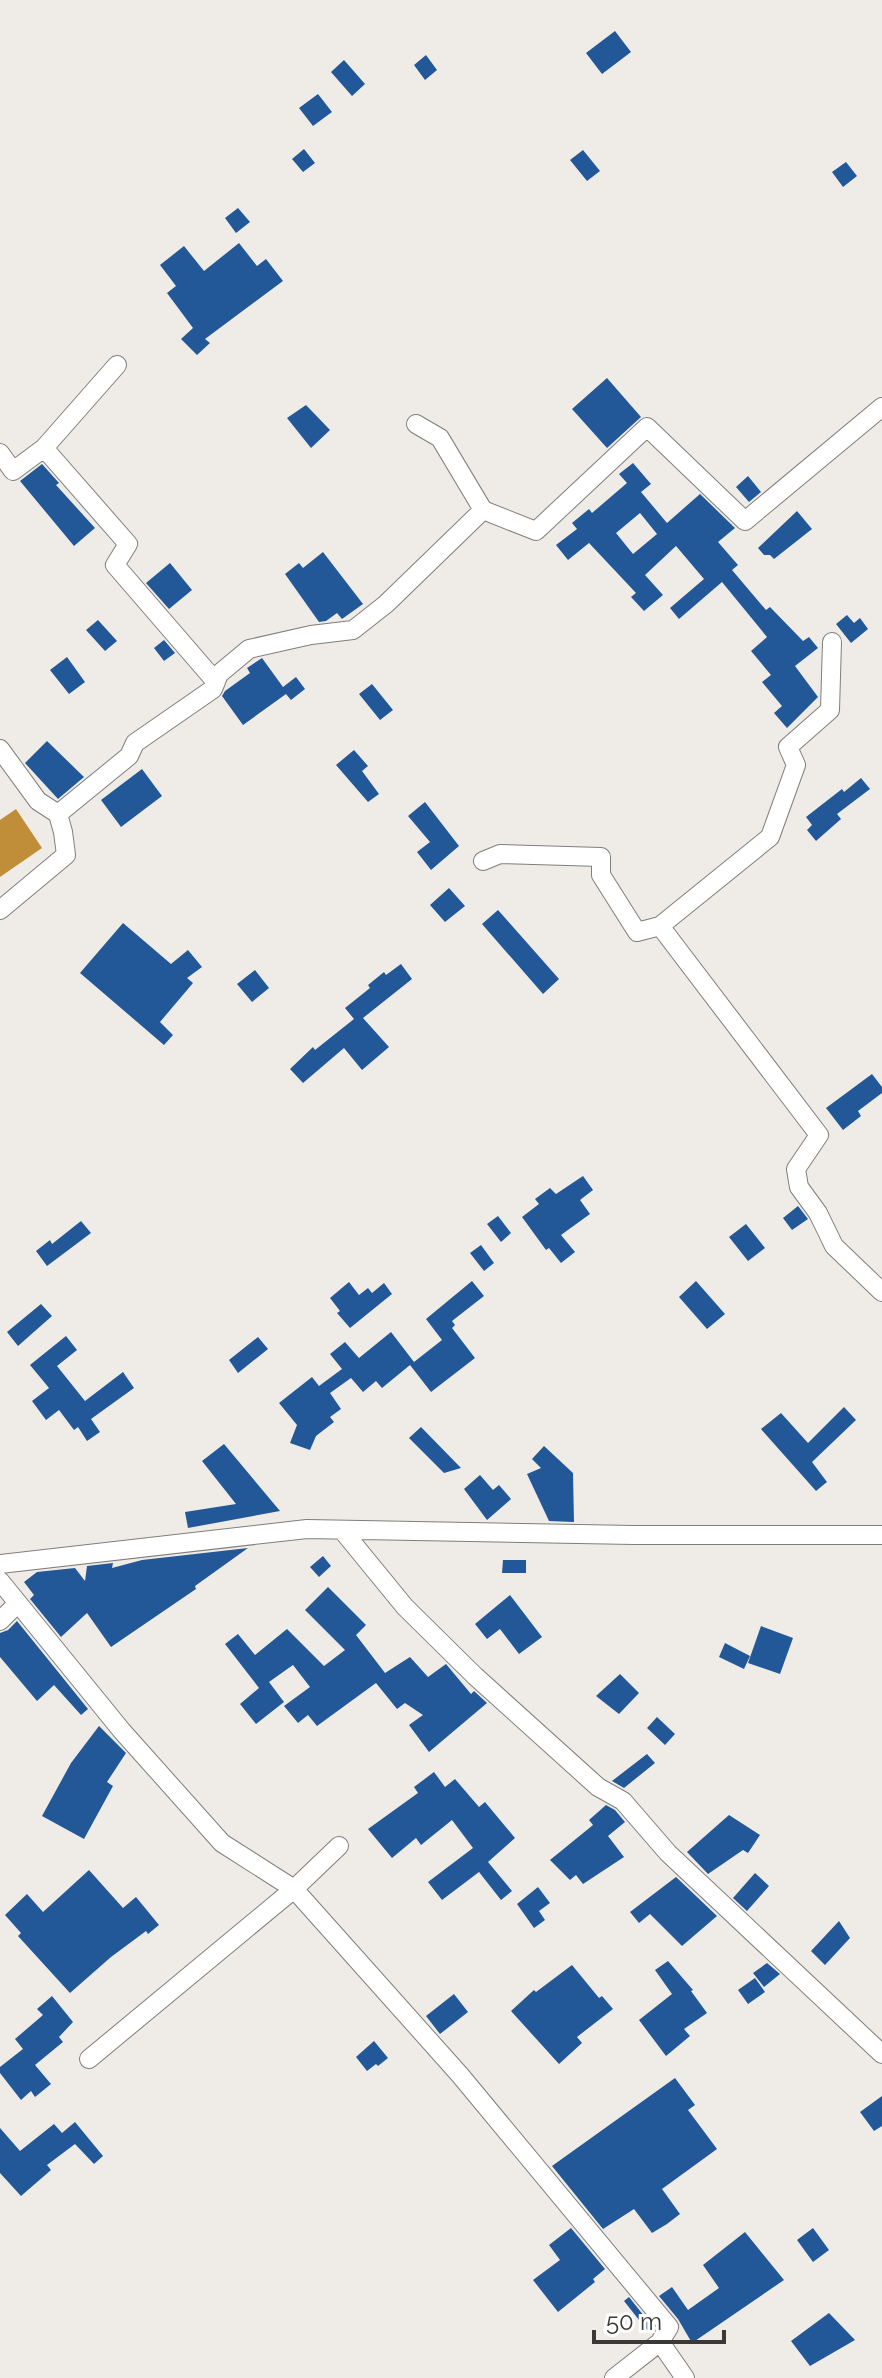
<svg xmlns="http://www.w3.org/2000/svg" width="882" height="2378" font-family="Raleway,sans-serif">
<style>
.water{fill:#c08d38}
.building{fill:#225897;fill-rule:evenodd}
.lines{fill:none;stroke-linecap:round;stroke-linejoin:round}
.minor-casing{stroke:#807e7a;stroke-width:20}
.minor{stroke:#fff;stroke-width:18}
</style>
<rect width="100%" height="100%" fill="#efece8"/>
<path class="water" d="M16 809 42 848 0 877V820Z"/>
<path class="building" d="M615 31 631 52 602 74 586 53Z
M426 55 437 70 425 80 414 65Z
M344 60 365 84 352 96 331 72Z
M318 94 332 112 313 126 299 108Z
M304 149 315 163 303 172 292 159Z
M583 150 600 171 587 181 570 160Z
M846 162 857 176 843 187 832 172Z
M238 208 250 222 236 233 225 218Z
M239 243 257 266 266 259 283 281 205 339 210 343 197 355 181 339 193 328 167 293 176 286 160 265 184 246 204 271Z
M607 378 641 417 607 448 572 409Z
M306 405 330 430 311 448 287 418Z
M633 463 651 484 641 492 667 523 700 494 735 528 718 542 738 565 732 570 766 610 770 607 803 641 809 637 818 648 795 666 818 697 787 728 774 713 782 706 762 682 771 675 751 651 767 637 722 582 679 619 670 608 704 579 676 546 645 575 663 595 644 611 631 597 636 593 589 543 568 560 556 545 577 529 572 523 589 509 592 513 627 483 619 474ZM640 513 657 534 633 554 616 533Z
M42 464 59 483 56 485 95 528 74 546 20 481Z
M748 476 761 492 749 502 736 487Z
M797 511 812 529 774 559 770 555H764L758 548Z
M323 552 363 604 342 619 337 613 326 621 319 622 285 574 299 563 303 568Z
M170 563 192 590 169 609 146 583Z
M847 615 854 623 860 618 868 629 851 643 836 624Z
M98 620 117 641 105 651 86 630Z
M164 640 175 653 164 661 154 648Z
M67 657 85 682 69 694 50 670Z
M262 658 283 687 296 677 305 689 291 700 286 694 243 725 222 696 225 691 250 673 247 668Z
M372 684 393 710 380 720 359 694Z
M47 741 84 777 58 799 25 763Z
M354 750 368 766 362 771 379 794 368 802 336 765Z
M142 769 162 796 121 827 101 800Z
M861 778 870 789 837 814 841 819 816 841 807 830 812 825 806 817 842 789 844 792Z
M425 802 459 846 431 870 417 852 430 842 408 816Z
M449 888 465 906 445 922 430 905Z
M498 910 559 979 543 994 482 924Z
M123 923 171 964 188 950 202 967 187 978 193 983 160 1022 173 1035 164 1045 80 973Z
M401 964 412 979 363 1018 389 1047 362 1070 344 1048 303 1083 290 1069 313 1047 315 1050 354 1019 345 1008 370 988 368 985 384 972 386 975Z
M255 970 269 988 252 1002 237 984Z
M872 1074 882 1087V1093L858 1111 861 1116 843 1130 826 1108Z
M583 1176 593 1190 580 1200 590 1214 561 1235 575 1252 561 1263 549 1248 546 1250 522 1217 539 1204 535 1199 550 1188 556 1194Z
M798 1206 808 1219 792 1230 783 1218Z
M498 1216 511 1233 501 1242 487 1224Z
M81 1221 91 1233 47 1266 36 1251 50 1240 52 1244Z
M746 1224 765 1248 748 1261 729 1237Z
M481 1245 494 1263 484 1271 470 1253Z
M472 1281 484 1296 452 1321 455 1325 452 1328 475 1358 431 1392 410 1365 382 1388 376 1381 363 1392 351 1378 330 1393 341 1409 330 1417 334 1422 316 1436 310 1450 290 1443 297 1425 279 1403 312 1377 319 1386 342 1369 330 1354 345 1342 359 1358 391 1332 414 1362 442 1340 426 1319Z
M696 1281 725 1314 707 1329 679 1297Z
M349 1282 359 1295 368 1288 372 1293 384 1283 392 1294 350 1328 337 1313 340 1311 330 1298Z
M41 1304 52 1316 18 1346 7 1332Z
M66 1336 77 1350 57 1366 85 1401 123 1372 134 1388 91 1419 100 1432 87 1441 78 1427 74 1430 59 1410 46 1420 32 1401 49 1388 30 1365Z
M258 1337 268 1349 238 1373 229 1360Z
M844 1407 856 1420 812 1462 827 1482 816 1491 761 1429 781 1413 808 1443Z
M421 1427 461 1468 444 1473 409 1438Z
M224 1444 280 1511 188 1528 185 1512 236 1504 202 1461Z
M544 1446 573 1473 574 1522 549 1521 527 1474 541 1468 532 1459Z
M480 1475 493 1490 499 1485 511 1499 487 1520 464 1489Z
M248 1548 195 1586 196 1589 111 1647 87 1613 61 1637 30 1599 34 1595 24 1582 37 1572 75 1568 85 1581 87 1566 113 1563 112 1568 142 1560Z
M323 1556 331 1566 319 1577 310 1567Z
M503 1560H526V1573H502Z
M328 1587 366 1625 356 1635 385 1673 410 1657 428 1677 446 1664 471 1694 474 1691 487 1703 429 1752 409 1725 423 1715 405 1703 397 1709 376 1683 317 1726 308 1715 298 1723 284 1706 310 1687 293 1665 269 1682 284 1702 256 1724 240 1704 259 1688 225 1644 238 1634 255 1655 287 1629 324 1666 345 1650 305 1610Z
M510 1595 542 1637 519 1654 500 1629 487 1639 475 1624Z
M17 1621 88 1709 81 1715 54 1685 37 1701 0 1657V1633L8 1630Z
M761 1626 793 1638 780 1674 748 1663Z
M725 1643 750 1656 744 1669 719 1657Z
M620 1674 639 1693 619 1714 596 1696Z
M657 1717 675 1734 665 1745 647 1728Z
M99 1726 126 1753 107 1782 113 1786 84 1839 42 1816 71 1763Z
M647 1754 655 1763 624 1788 612 1781Z
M434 1772 445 1787 455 1779 479 1807 485 1802 515 1838 488 1862 512 1891 501 1900 479 1872 442 1900 428 1882 473 1848 452 1820 421 1845 416 1838 392 1858 368 1829 418 1793 414 1787Z
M606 1805 615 1810 625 1822 608 1836 624 1857 583 1884 576 1875 570 1880 550 1860 593 1825 589 1820Z
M729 1815 760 1835 748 1853 743 1850 708 1874 687 1852Z
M89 1870 123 1908 136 1897 159 1925 148 1934 146 1931 111 1957 70 1993 18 1936 21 1933 5 1915 27 1894 43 1912Z
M755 1873 769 1886 747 1911 733 1898Z
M676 1877 717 1916 682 1946 650 1914 639 1923 630 1912Z
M538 1887 550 1903 539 1911 545 1920 534 1928 517 1904Z
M839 1921 850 1938 825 1965 811 1951Z
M668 1961 693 1990 691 1991 707 2013 684 2029 690 2036 666 2056 639 2020 672 1994 655 1970Z
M767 1963 780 1974 764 1987 753 1973Z
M572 1965 599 1998 602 1996 613 2009 577 2037 582 2043 559 2064 511 2011 534 1990 536 1992Z
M755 1978 765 1992 748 2004 738 1990Z
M454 1994 468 2012 440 2034 426 2016Z
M52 1996 73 2022 59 2037 63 2042 35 2065 51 2084 35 2097 31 2091 21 2100 0 2073V2067L23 2049 15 2039 43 2015 37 2009Z
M374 2041 388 2058 378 2066 376 2064 367 2071 356 2057Z
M675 2078 695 2105 688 2110 717 2149 662 2189 680 2214 667 2224 652 2233 634 2209 603 2229 552 2166Z
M882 2096V2126L874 2131 860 2112Z
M75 2122 103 2156 94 2164 75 2144 47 2165 51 2170 21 2196 0 2173V2128L20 2151 54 2124 62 2133Z
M571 2228 605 2269 593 2279 595 2282 558 2312 533 2280 560 2260 549 2245Z
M813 2228 829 2250 813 2262 797 2240Z
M745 2232 784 2280 692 2343 678 2319 659 2296 672 2287 688 2310 719 2288 703 2265Z
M629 2297 652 2326 647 2330 624 2301Z
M829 2313 855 2340 810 2366 791 2341Z"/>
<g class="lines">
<g class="minor-casing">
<path id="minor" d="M416 424 440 438 483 510
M44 448 117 365
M0 453 13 471 44 448 128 544 115 565 216 682
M0 749 38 801 58 814
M483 861 500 854 601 857V875L637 932 660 926 819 1135 796 1169 799 1187 818 1213 834 1246 882 1292
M0 910 66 855 63 832 58 814 129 756 135 743 213 689 219 674 249 649 311 635 353 630 386 604 483 510 536 531 647 427 745 521 882 407
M660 926 770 837 796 765 788 747 830 710 832 642
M342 1530 405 1607 475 1676 598 1787 623 1801 668 1853 882 2054
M0 1564 307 1529 634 1535H882
M0 1581 122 1731 222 1843 294 1889 460 2075 669 2327 660 2342 614 2378
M0 1621 18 1603
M89 2059 294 1889 339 1846
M660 2342 685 2378"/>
</g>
<use href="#minor" class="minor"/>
</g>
<path d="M594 2330v12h130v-12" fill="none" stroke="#3a3937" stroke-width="4"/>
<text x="606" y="2330" font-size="24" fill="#3a3937" stroke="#ffffff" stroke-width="6" paint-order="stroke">50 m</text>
</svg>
